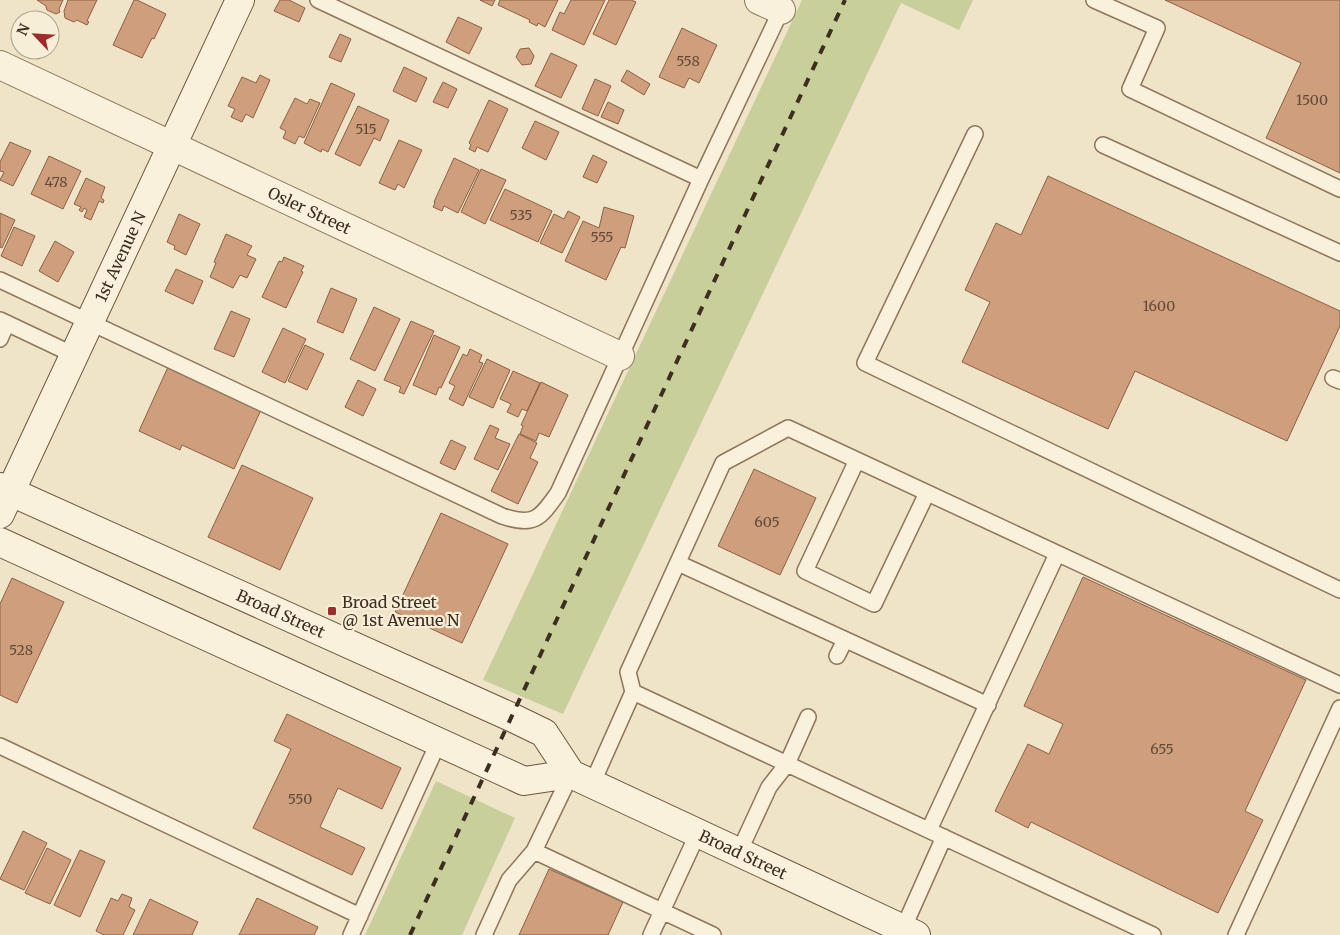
<svg xmlns="http://www.w3.org/2000/svg" width="1340" height="935" font-family="Merriweather,serif">
<style>
.green{fill:#c9cf9b}
.building{fill:#cf9f7d;stroke:#8d5f41}
.lines{fill:none;stroke-linecap:round;stroke-linejoin:round}
.lane-casing{stroke:#8d765c;stroke-width:18}
.street-casing{stroke:#8d765c;stroke-width:30}
.secondary-casing{stroke:#6f573f;stroke-width:30}
.lane{stroke:#faf1dc;stroke-width:15}
.street{stroke:#faf1dc;stroke-width:28}
.secondary{stroke:#faf1dc;stroke-width:28}
.rail{stroke:#3d2e20;stroke-width:4;stroke-dasharray:9 9;stroke-linecap:butt}
.poi-dot{fill:#9e2a2b;stroke:#f7eed8;stroke-width:2}
.labels{text-anchor:middle;stroke-width:4.5;stroke-linejoin:round;paint-order:stroke}
.number-label{font-size:14px;fill:#624a37}
.street-label{font-size:16px;fill:#3d2e20;stroke:#f7eed8}
.poi-label{font-size:16px;fill:#3d2e20;stroke:#f7eed8;text-anchor:start}
</style>
<rect width="100%" height="100%" fill="#f0e4c8"/>
<path class="green" d="M802 0H973L959 30 901 3 563 714 483 680Z
M436 781 515 818 462 935H365Z"/>
<path class="building" d="M37 0H63L59 9 60 12 56 14 47 10 46 6Z
M68 0H97L87 21 89 22 87 25 77 20 74 22 65 18 64 11Z
M134 0H137L166 14 154 39 152 38 142 58 113 45Z
M280 0H289L305 8 299 22 274 11Z
M480 0H495L492 6Z
M500 0H558L545 27 538 23 537 26 529 22 530 20 498 5Z
M571 0H605L584 45 552 30 560 12 564 14Z
M609 0H631L636 2 616 45 593 34Z
M1165 0H1340V173L1266 138 1301 63Z
M458 17 482 28 469 54 446 42Z
M682 28 717 45 699 83 689 78 684 88 659 77Z
M340 34 351 39 341 62 329 57Z
M529 48 534 56 531 64 522 65 516 57 520 49Z
M551 53 577 65 561 98 535 86Z
M404 67 427 78 416 102 393 91Z
M627 70 650 84 644 95 621 81Z
M260 75 270 80 253 118 246 114 242 122 231 117 235 109 228 106 242 77 256 83Z
M595 79 611 86 598 116 582 109Z
M443 82 457 89 448 108 433 102Z
M331 83 355 94 328 152 322 149 321 152 304 143Z
M295 98 307 104 310 99 320 103 304 138 299 136 295 144 283 138 286 131 280 128Z
M489 100 508 109 488 152 477 147 475 152 469 149 471 145 469 143Z
M608 102 624 110 618 124 601 117Z
M358 106 389 120 380 141 374 138 360 166 335 154Z
M535 121 559 132 546 160 522 148Z
M399 140 422 150 404 188 398 184 395 190 379 183Z
M10 142 31 151 13 186 0 180 4 172 0 171V162Z
M593 155 607 162 597 183 583 177Z
M49 156 81 171 63 209 31 194Z
M454 158 479 170 458 213 444 206 442 211 433 207 435 203 434 202Z
M481 169 506 180 485 224 461 212Z
M1048 176 1340 311V326L1287 441 1135 371 1108 429 962 362 990 302 965 290 996 223 1021 235Z
M86 178 105 187 101 198 104 200 103 203 99 201 91 220 84 217 87 210 84 208 82 212 79 210 81 207 74 204Z
M505 189 552 211 538 242 490 220Z
M604 207 634 216 625 248 621 247 606 280 565 261 583 221 599 228Z
M568 211 580 217 562 253 540 243 554 214 564 219Z
M0 213 15 220 2 248 0 247Z
M179 214 200 224 186 255 174 249 175 246 167 242Z
M14 227 35 236 22 266 1 256Z
M226 234 252 246 247 255 256 259 247 278 240 275 233 288 210 277 216 263 214 262Z
M55 241 74 252 58 282 39 271Z
M284 257 304 266 301 271 303 272 286 308 262 297 279 261 282 262Z
M176 269 203 281 193 304 165 291Z
M331 288 357 299 343 333 317 322Z
M374 307 400 319 375 371 350 359Z
M231 311 250 319 234 357 214 349Z
M411 321 434 331 404 394 399 392 401 387 384 380Z
M283 328 306 339 285 383 262 372Z
M434 335 460 347 441 388 439 387 436 395 413 385Z
M305 345 324 354 307 390 288 381Z
M470 349 482 355 479 362 483 363 463 406 449 399 455 386 449 383 463 354 467 356Z
M487 359 510 370 493 408 469 397Z
M168 367 261 410 234 469 182 445 180 450 139 431Z
M513 371 540 383 527 411 522 409 518 417 507 412 511 404 500 399Z
M358 380 376 389 363 416 345 407Z
M541 382 568 395 549 437 539 433 536 441 520 434 523 426 521 425Z
M490 425 499 429 495 438 510 444 498 470 474 459Z
M519 434 537 443 530 458 538 462 518 504 491 491Z
M451 440 466 447 455 470 440 463Z
M242 465 313 498 280 570 208 537Z
M754 469 816 498 780 575 718 546Z
M441 513 508 544 462 643 395 612Z
M1083 577 1306 680 1245 811 1263 820 1218 913 1031 822 1028 828 995 811 1028 744 1049 754 1063 724 1024 706Z
M12 578 64 602 17 703 0 695V604Z
M287 714 401 768 382 809 338 788 320 827 365 848 352 875 253 828 291 749 274 741Z
M23 831 47 843 24 890 0 879Z
M47 848 71 860 50 904 25 893Z
M80 850 105 861 80 917 54 905Z
M549 869 623 902 608 935H519Z
M122 894 132 898 129 907 135 910 123 935H104L96 931 111 898 118 901Z
M257 898 318 927 314 935H239Z
M150 899 198 922 192 935H133Z"/>
<g class="lines">
<g class="lane-casing">
<path id="lane" d="M318 0 701 179
M1094 0 1157 28 1130 89 1340 189
M975 134 865 363 1340 590
M1103 145 1340 253
M0 280 502 516C535 527 540 518 558 493L701 179 784 4
M0 320 74 355
M0 339 7 323
M1333 378 1340 381
M857 460 805 571 874 604 927 493
M678 563 988 705
M837 656 845 640
M633 692 628 672 723 463 788 428 1340 685
M0 746 360 916
M571 774 534 851 713 935
M592 784 633 692 1153 935
M929 830 1057 554
M739 852 769 787 787 764 808 717
M903 929 944 837
M351 935 439 741
M484 935 509 880 534 851
M651 935 698 833
M1236 935 1340 708"/>
</g>
<g class="street-casing">
<g id="street">
<path d="M759 0 781 10"/>
<path id="s1" d="M0 65 620 356"/>
</g>
</g>
<g class="secondary-casing">
<g id="secondary">
<path id="s2" d="M0 487 511 717 544 733 571 774 916 935"/>
<path id="s3" d="M0 514 240 0"/>
<path d="M0 542 524 781 571 774"/>
</g>
</g>
<use href="#lane" class="lane"/>
<use href="#street" class="street"/>
<use href="#secondary" class="secondary"/>
<path class="rail" d="M410 935 845 0"/>
</g>
<rect class="poi-dot" x="327" y="606" width="10" height="10" rx="2.5"/>
<g class="labels">
<g class="number-label">
<text x="688" y="66">558</text>
<text x="1312" y="105">1500</text>
<text x="366" y="134">515</text>
<text x="56" y="187">478</text>
<text x="521" y="220">535</text>
<text x="602" y="242">555</text>
<text x="1159" y="311">1600</text>
<text x="767" y="527">605</text>
<text x="21" y="655">528</text>
<text x="1162" y="754">655</text>
<text x="300" y="804">550</text>
</g>
<g class="street-label">
<text dy="6" stroke="none"><textPath href="#s1" startOffset="342">Osler Street</textPath></text>
<text dy="6" stroke="none"><textPath href="#s3" startOffset="284">1st Avenue N</textPath></text>
<text dy="6" stroke="none"><textPath href="#s2" startOffset="308">Broad Street</textPath></text>
<text dy="6" stroke="none"><textPath href="#s2" startOffset="836">Broad Street</textPath></text>
</g>
<g class="poi-label">
<text x="342" y="608">Broad Street<tspan x="342" dy="18">@ 1st Avenue N</tspan></text>
</g>
</g>
<g transform="translate(35 35) rotate(295)"><circle r="24" fill="#f7eed8" stroke="#ada18e"/>
<path d="M0-4L9 19L0 12L-9 19Z" fill="#9e2a2b"/>
<text y="-8" font-size="14" font-weight="bold" text-anchor="middle" fill="#3d2e20">N</text>
</g>
</svg>
